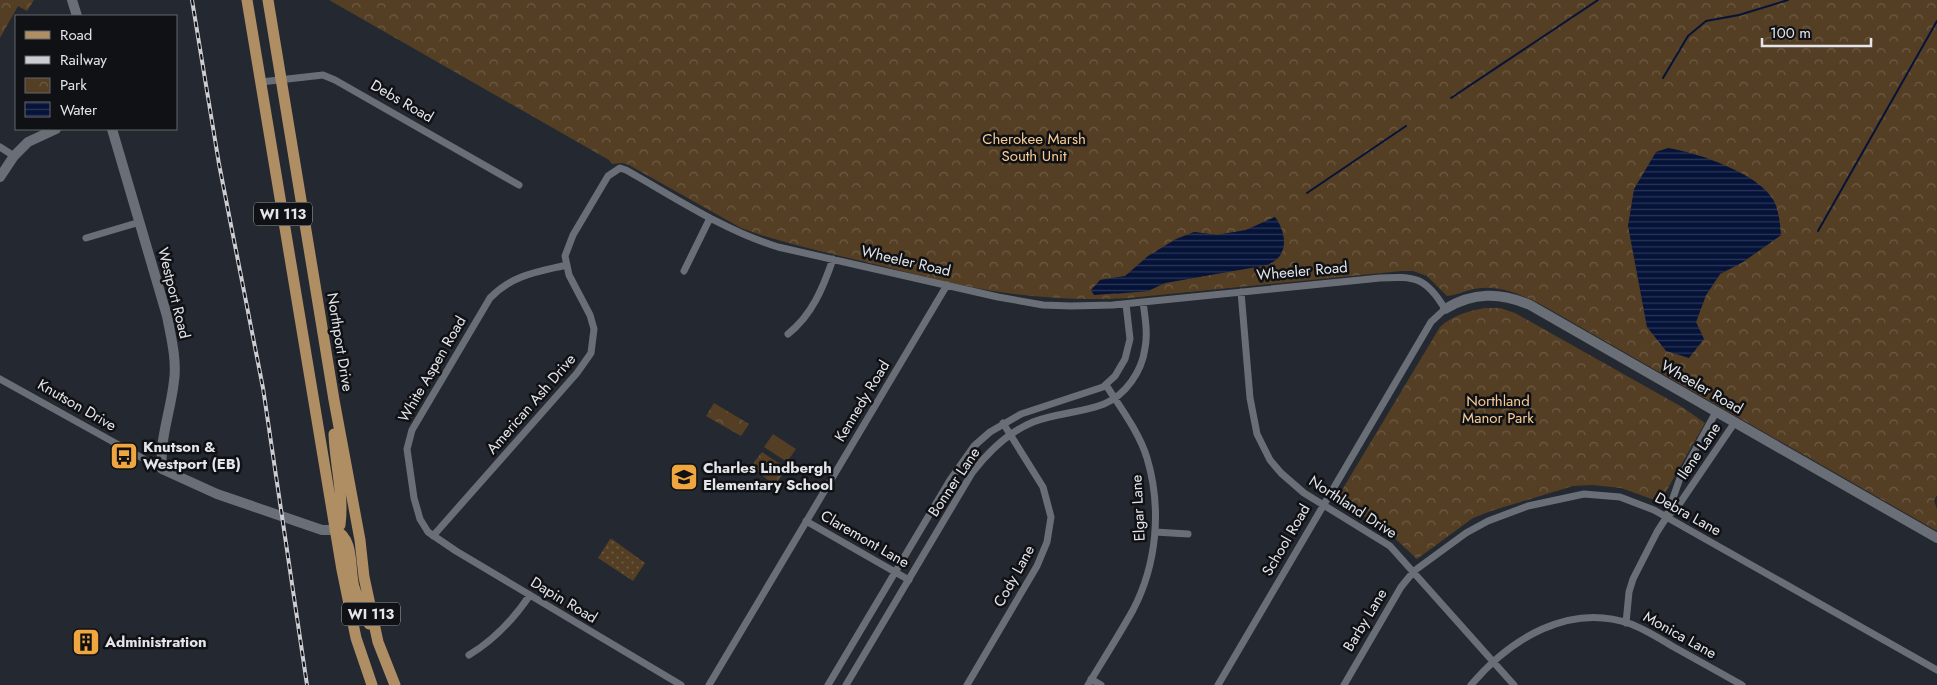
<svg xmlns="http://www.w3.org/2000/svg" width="1937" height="685" font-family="Jost,sans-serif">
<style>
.grass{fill:#553f24}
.park{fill:url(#park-crowns);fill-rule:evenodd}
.garden{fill:url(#garden-dots)}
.water{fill:url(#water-rules)}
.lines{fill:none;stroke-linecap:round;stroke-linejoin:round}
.stream{stroke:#061339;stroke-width:2}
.street{stroke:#6a6e77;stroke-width:7}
.secondary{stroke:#6a6e77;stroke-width:10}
.primary{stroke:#b08e64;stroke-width:11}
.rail-casing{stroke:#cbcdd3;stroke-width:4}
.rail{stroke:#0f1114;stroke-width:2;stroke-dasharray:5.5;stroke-linecap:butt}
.labels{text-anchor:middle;stroke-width:5;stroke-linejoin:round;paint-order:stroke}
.shield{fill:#0f1114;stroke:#a3a5aa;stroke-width:1}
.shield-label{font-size:14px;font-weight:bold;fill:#e3e5ea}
.street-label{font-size:15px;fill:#e3e5ea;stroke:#0f1114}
.park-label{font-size:15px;fill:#f8cb96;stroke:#0f1114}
.poi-label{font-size:15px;font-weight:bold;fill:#e3e5ea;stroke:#0f1114;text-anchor:start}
</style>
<defs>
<pattern id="park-crowns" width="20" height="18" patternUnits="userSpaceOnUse" patternTransform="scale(1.25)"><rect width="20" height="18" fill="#553f24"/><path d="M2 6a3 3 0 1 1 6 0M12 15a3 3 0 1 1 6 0" fill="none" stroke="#6d5b44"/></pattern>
<pattern id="garden-dots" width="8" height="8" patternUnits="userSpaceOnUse" patternTransform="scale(1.25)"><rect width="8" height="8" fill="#553f24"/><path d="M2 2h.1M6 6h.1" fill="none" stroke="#6d5b44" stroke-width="1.8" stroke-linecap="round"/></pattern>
<pattern id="water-rules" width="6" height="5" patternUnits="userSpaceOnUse" patternTransform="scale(1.25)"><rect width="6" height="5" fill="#061339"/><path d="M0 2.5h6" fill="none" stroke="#2a3556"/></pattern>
</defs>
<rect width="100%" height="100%" fill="#242830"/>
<path class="grass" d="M773 434 796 449 787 462 764 447Z"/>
<path class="park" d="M0 0H34L27 11 18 6 0 38Z
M329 0H1937V495L1934 501 1937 509V531L1542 305C1520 294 1498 284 1474 289 1465 291 1457 295 1447 296L1427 276 1413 271H1402L1129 298C1074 301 1019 297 966 286 932 279 899 270 866 262 824 252 781 243 741 228L629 165 622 163 612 164 609 160ZM1668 148 1704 157 1736 171 1781 235 1743 262 1720 274 1706 295 1696 322 1647 327 1639 280ZM1275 217 1242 269 1165 283 1148 291 1117 294 1100 280 1125 276 1194 232 1217 235 1246 230Z
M1485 308H1500L1515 313 1682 407 1705 423 1660 502 1621 488 1593 485 1573 486 1491 511 1473 518 1417 559 1386 530 1336 500 1440 327C1453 315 1468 311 1485 308Z
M714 403 749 424 741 436 706 416Z
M762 452 786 468 775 486 751 466Z"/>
<path class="garden" d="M610 539H612L645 563 633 581 598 558Z"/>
<path class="water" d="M1668 148C1697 153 1759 173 1774 201 1779 211 1780 224 1781 235L1743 262 1720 274 1706 295 1696 322 1704 339 1689 358 1666 351 1647 327 1628 226 1634 189 1656 152Z
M1275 217C1283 227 1289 247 1278 258 1275 261 1271 263 1268 265L1165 283 1148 291 1094 295 1091 290 1100 280 1125 276 1148 256 1176 239 1194 232 1217 235 1246 230Z"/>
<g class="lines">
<path class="stream" d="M1663 78 1688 36 1706 21 1739 15 1788 0
M1451 98 1598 0
M1307 193 1406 126
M1818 231 1937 21"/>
<path class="street" d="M261 82 323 75 335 80 519 185
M0 147 14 156
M86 238 140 222
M567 265C537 272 512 275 490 298L412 430 407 449 414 498 420 519 428 532 456 551 681 685
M684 271 710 218
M1241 292 1250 398 1257 434 1270 460 1281 473 1304 493 1390 546 1514 685
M788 334C812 315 823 288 833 259
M0 379 162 469
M1666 518 1680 478 1716 412
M806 521 909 580
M1155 532 1188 534
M433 536 577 373 591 353 594 329 590 315 569 275 565 256 573 235 608 176 620 168 626 170C676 198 723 230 778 247L998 297 1043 305 1071 306 1113 305 1380 278C1415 276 1426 277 1445 309L1431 322 1218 685
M1626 623 1629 592 1633 579 1657 532 1666 518 1678 506 1735 422
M469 655C494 640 513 620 530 595
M1091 679 1101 685
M709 685 947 285
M828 685 950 480 974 446 990 432 1021 414 1103 387 1115 376 1125 359 1130 339 1126 304
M846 685 972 473C988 452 1009 432 1033 422 1056 413 1081 413 1104 404 1126 395 1142 371 1145 348 1148 333 1145 317 1143 302
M967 685 1037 566 1047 542 1051 517 1043 487 1003 423
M1088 685C1103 660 1119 635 1133 610 1157 564 1162 508 1147 458 1139 432 1120 407 1106 385
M1344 685 1401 587 1414 571 1466 533 1488 521 1528 506 1584 494 1620 497 1654 510 1937 670
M1471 685C1510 639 1569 602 1631 624 1646 630 1659 638 1672 646 1695 659 1719 672 1742 685"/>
<path class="secondary" d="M72 0 77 16
M112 129 167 316C171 337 177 360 174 381 171 410 159 440 162 469L217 494 322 530H335
M0 177 14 156 28 142 56 129
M1445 309C1473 292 1500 292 1530 305L1937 538"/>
<path class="primary" d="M247 0 342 570 356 638 372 685
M268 0 334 400 360 540 364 577 378 642 395 685
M334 434C335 464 344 495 340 525
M335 530C355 539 349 570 354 587 358 600 364 612 369 624"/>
<g class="rail-casing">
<path id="rail" d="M192 0 219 164 263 388 307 685"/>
</g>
<use href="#rail" class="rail"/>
</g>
<defs>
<g id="bus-square" transform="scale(1.4375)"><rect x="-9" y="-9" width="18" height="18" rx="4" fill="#f0a63f" stroke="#0f1114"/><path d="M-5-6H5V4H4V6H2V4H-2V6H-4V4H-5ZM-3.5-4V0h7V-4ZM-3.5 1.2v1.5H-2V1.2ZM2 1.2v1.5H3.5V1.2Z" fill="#111"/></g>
<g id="school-square" transform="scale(1.4375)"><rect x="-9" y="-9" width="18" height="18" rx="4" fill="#f0a63f" stroke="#0f1114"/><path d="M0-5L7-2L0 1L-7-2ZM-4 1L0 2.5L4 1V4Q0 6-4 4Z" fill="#111"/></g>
<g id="building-square" transform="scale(1.4375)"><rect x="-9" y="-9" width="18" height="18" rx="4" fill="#f0a63f" stroke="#0f1114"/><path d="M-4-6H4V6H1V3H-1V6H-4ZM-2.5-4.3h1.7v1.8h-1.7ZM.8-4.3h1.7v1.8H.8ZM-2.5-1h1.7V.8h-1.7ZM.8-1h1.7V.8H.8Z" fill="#111"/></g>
</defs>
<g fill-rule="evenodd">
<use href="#bus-square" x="124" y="456"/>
<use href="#school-square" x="684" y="477"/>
<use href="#building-square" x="86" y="642"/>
</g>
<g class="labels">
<g class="shield">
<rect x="254" y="202.5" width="58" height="23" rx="4"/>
<rect x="342" y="602.5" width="58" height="23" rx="4"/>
</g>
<g class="shield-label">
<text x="283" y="219">WI 113</text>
<text x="371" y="619">WI 113</text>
</g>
<g class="street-label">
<text transform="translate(402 101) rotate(30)" y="5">Debs Road</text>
<text transform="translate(906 261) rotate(13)" y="5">Wheeler Road</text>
<text transform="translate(1302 271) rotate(-5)" y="5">Wheeler Road</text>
<text transform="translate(174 293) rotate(76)" y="5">Westport Road</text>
<text transform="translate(340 342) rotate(81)" y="5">Northport Drive</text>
<text transform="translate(432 369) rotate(-60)" y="5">White Aspen Road</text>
<text transform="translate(1702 387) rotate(30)" y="5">Wheeler Road</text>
<text transform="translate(862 401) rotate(-59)" y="5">Kennedy Road</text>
<text transform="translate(531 404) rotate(-49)" y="5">American Ash Drive</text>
<text transform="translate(77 405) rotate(30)" y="5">Knutson Drive</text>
<text transform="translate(1699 451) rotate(-56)" y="5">Ilene Lane</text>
<text transform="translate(954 482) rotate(-56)" y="5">Bonner Lane</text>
<text transform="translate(1353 507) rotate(33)" y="5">Northland Drive</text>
<text transform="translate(1138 508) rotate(-93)" y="5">Elgar Lane</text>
<text transform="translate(1688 514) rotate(29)" y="5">Debra Lane</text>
<text transform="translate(865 539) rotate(30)" y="5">Claremont Lane</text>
<text transform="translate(1286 540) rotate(-60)" y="5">School Road</text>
<text transform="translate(1014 576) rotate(-61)" y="5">Cody Lane</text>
<text transform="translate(564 600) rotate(31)" y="5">Dapin Road</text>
<text transform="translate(1365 620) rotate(-59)" y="5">Barby Lane</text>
<text transform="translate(1680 635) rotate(29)" y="5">Monica Lane</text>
</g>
<g class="park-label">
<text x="1034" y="144">Cherokee Marsh<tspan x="1034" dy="17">South Unit</tspan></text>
<text x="1498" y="406">Northland<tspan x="1498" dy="17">Manor Park</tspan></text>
</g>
<g class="poi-label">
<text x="143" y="452">Knutson &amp;<tspan x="143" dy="17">Westport (EB)</tspan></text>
<text x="703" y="473">Charles Lindbergh<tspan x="703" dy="17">Elementary School</tspan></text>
<text x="105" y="647">Administration</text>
</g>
</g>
<rect x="15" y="15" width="162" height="115" fill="#0f1114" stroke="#64666a"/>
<rect x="25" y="31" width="25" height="8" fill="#b08e64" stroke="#64666a"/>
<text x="60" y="40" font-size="15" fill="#e3e5ea">Road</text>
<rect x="25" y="56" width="25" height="8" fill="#cbcdd3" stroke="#64666a"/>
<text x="60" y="65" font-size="15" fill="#e3e5ea">Railway</text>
<rect x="25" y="78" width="25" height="15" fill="url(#park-crowns)" stroke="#64666a"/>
<text x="60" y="90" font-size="15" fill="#e3e5ea">Park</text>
<rect x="25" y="102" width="25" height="15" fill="url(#water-rules)" stroke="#64666a"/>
<text x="60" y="115" font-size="15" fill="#e3e5ea">Water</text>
<path d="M1762 38v8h109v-8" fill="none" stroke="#e3e5ea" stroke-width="2.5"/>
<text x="1770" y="38" font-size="15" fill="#e3e5ea" stroke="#0f1114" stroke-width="4" paint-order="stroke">100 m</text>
</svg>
